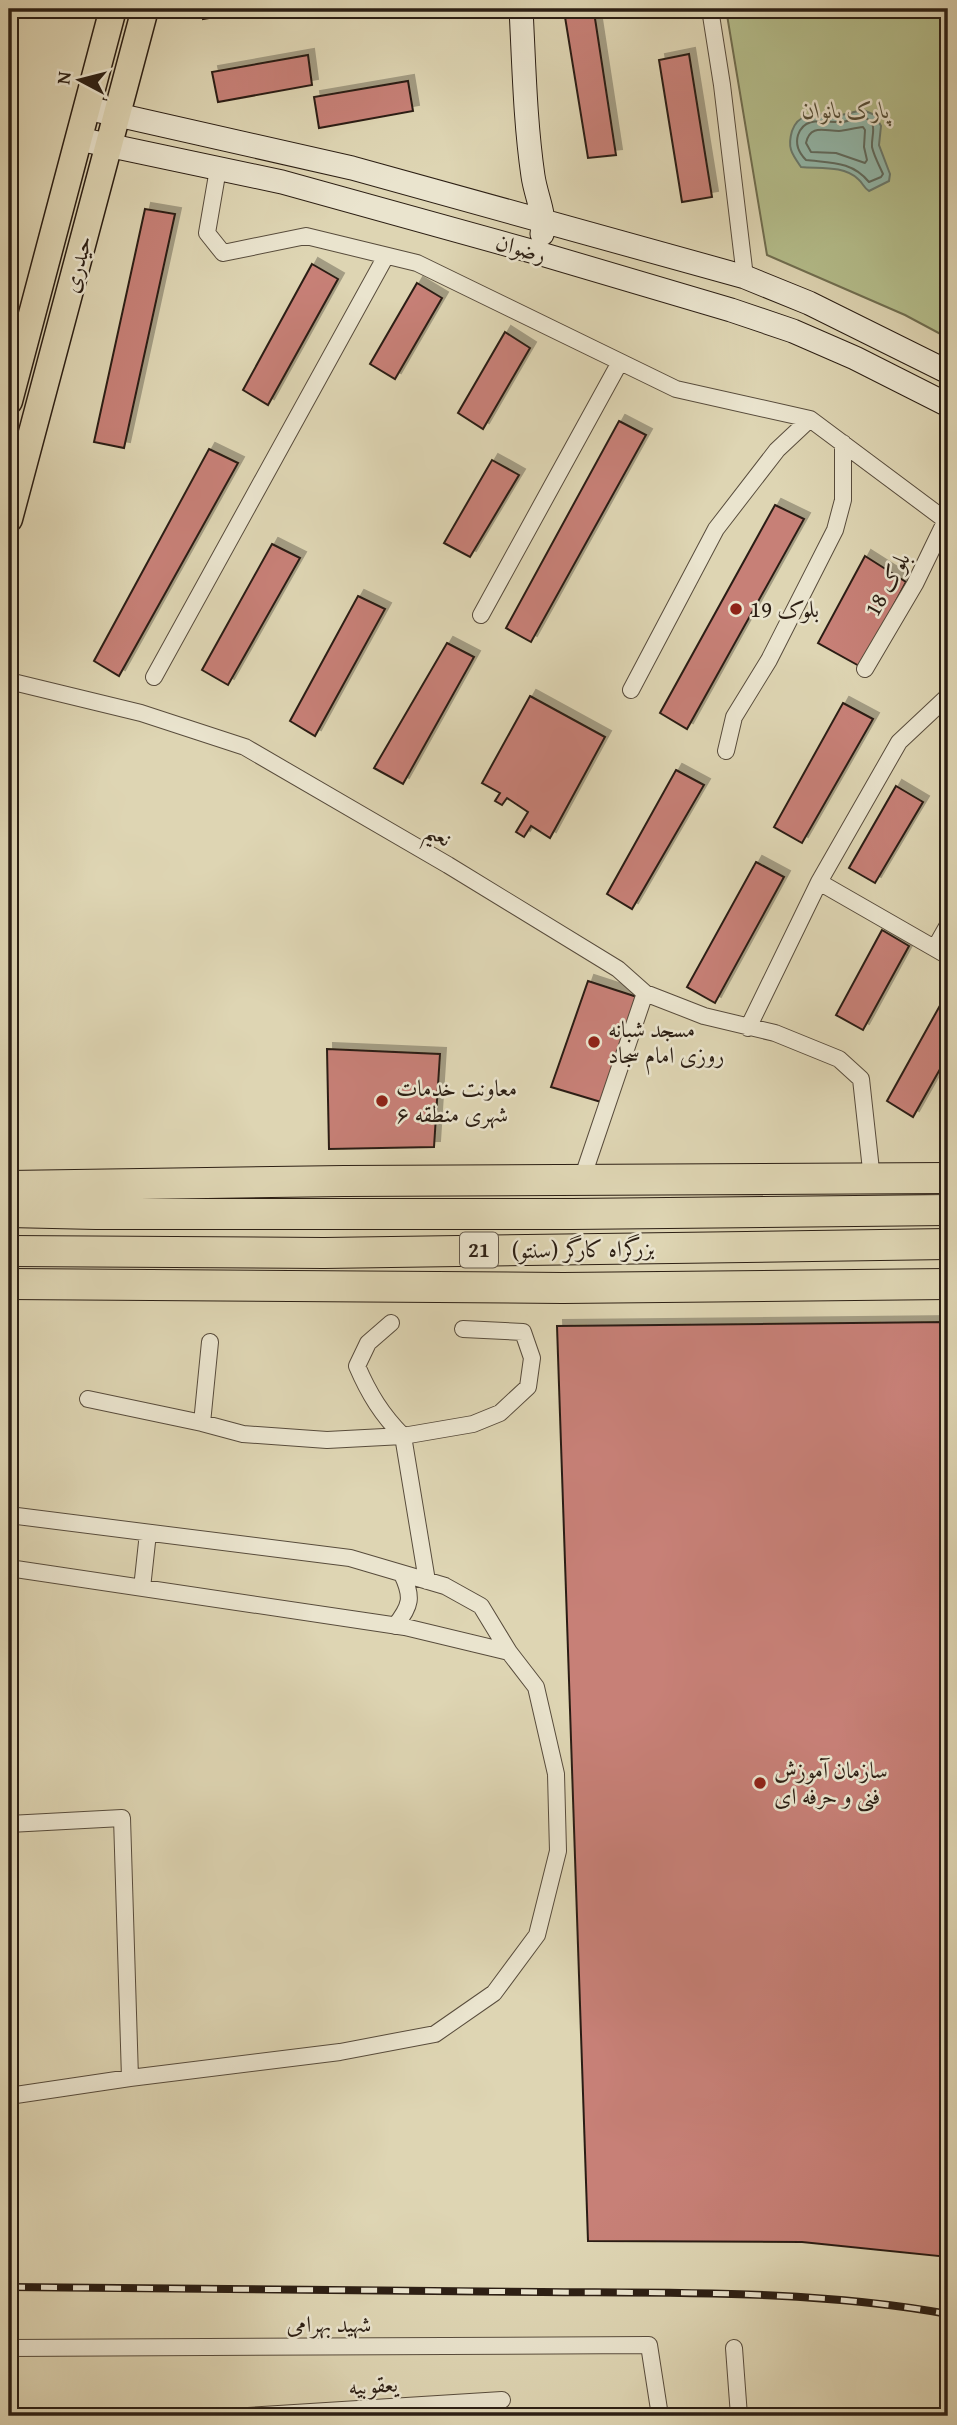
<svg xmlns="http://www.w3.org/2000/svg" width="957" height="2425" font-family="'Gentium Book Plus',Amiri,serif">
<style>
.green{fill:#b4bd8b;stroke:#706e50;stroke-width:2}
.water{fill:#93b9ac;stroke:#6a7b6f;stroke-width:2}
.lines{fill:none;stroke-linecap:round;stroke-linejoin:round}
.shore{stroke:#606c60;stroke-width:2}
.building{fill:#c78077;stroke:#2c1f14;stroke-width:2;filter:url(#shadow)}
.street-casing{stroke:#584c3c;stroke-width:18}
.secondary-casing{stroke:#2c1f14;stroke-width:25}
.primary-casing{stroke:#2c1f14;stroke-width:29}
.highway-casing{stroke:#2c1f14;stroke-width:32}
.street{stroke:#eae4ce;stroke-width:16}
.secondary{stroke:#eae4ce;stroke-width:23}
.primary{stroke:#ded5b3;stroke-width:26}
.highway{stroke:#ded5b3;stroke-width:30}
.rail-casing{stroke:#2c1f14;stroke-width:8}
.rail{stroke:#eae4ce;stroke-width:5;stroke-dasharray:16;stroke-linecap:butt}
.poi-dot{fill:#8f2418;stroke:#eae4ce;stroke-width:2.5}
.labels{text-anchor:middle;stroke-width:5;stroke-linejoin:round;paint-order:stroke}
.shield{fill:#eae4ce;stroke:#655a4c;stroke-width:2}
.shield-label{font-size:21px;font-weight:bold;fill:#2c1f14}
.park-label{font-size:23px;font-style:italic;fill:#554e38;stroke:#eae4ce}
.street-label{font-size:23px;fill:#2c1f14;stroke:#eae4ce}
.poi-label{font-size:23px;fill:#2c1f14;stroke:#eae4ce;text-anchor:start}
</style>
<defs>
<filter id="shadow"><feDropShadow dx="6" dy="-6" stdDeviation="0" flood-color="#0004"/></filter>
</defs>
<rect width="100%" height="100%" fill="#ded5b3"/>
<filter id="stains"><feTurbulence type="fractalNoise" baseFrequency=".00286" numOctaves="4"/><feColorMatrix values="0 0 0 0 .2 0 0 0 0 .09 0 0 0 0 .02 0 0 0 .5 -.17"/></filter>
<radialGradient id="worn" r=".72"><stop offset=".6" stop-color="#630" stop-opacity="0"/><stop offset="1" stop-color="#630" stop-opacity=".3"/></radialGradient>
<path class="green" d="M726 9H948V338L905 315 767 255Z"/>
<path class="water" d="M863 110 875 115 881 126 879 145 890 174 889 181 869 191C863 187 863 183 858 179 843 165 819 169 801 167 792 154 787 148 792 131 800 108 823 116 841 115 849 114 856 111 863 110Z"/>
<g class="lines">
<path class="shore" d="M864 117C879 124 871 134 872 147 874 156 879 165 883 174L881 177 869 182C852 161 831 163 806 160 799 153 795 145 798 135 805 115 825 123 842 122 849 121 857 118 864 117Z
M863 127 865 130 864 147 867 160 865 163 836 153 811 152 806 143C810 124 824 131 839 131 847 130 855 128 863 127Z"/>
</g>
<path class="building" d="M201 9H258L203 19Z
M594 12 616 155 588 158 565 17Z
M689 54 712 197 682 202 659 60Z
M308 55 312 85 218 102 212 72Z
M408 81 413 111 319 128 314 97Z
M145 209 175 214 124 448 94 442Z
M312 264 338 279 268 405 243 390Z
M417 283 442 298 395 379 370 364Z
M505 332 530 348 483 429 458 413Z
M619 421 646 435 531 642 506 628Z
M209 449 238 463 119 676 94 661Z
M492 460 519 475 470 557 444 543Z
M775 505 804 519 687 729 660 713Z
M272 544 300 558 228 685 202 670Z
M865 556 906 582 861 667 818 643Z
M358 596 385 609 315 736 290 721Z
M447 643 474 657 403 784 374 768Z
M530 696 605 737 550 838 531 826 524 837 516 832 528 812 507 798 502 805 495 801 500 793 482 783Z
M843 703 873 719 802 843 774 827Z
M676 770 704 785 632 909 607 894Z
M896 786 923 802 875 883 849 868Z
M756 862 784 877 715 1003 687 987Z
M882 930 909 946 863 1030 836 1015Z
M588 981 637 997 601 1102 551 1087Z
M948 991V1055L913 1117 887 1101Z
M327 1049 440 1054 434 1147 329 1149Z
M948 1322V2257L802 2242 588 2241 557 1326Z"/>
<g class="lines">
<g class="street-casing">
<path id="street" d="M710 9 722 85 745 277
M218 169 207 233 223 253 306 236 417 263 676 389 810 419 948 522
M481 615 620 362
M865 669 915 584 946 520
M154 677 386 256
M9 681 141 713 245 747 448 865 618 969 645 993 582 1179
M631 690 716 529 777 450 810 419
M726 751 734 717 769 660 835 530 843 500V443
M819 882 948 956
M935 948 948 925
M645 993 704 1016 775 1033 839 1059 861 1079 872 1179
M748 1028 819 882 899 742 948 696
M391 1323 368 1343 357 1366C369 1394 382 1415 403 1436
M210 1342 202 1423 243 1434 327 1440 403 1436
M88 1399 202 1423
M9 1515 350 1558 445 1586 481 1606 509 1652 536 1687 556 1774 558 1851 537 1935 494 1993 435 2034 340 2052 130 2078 9 2096
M9 1568 405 1627 509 1652
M427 1581 403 1436 473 1424 500 1413 528 1387 532 1358 523 1332 463 1329
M142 1588 148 1533
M395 1626C411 1606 413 1597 402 1574
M9 1824 122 1818 130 2078
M9 2348 649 2345 660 2416
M734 2348 739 2416
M248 2416 502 2400"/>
</g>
<g class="secondary-casing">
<path id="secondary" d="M521 9C524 65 525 121 533 176 536 197 546 214 542 234
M87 108 352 168 745 277 809 303 948 372
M79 139 282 182 538 253 731 310 793 331 855 358 948 405"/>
</g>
<g class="primary-casing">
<path id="primary" d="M9 401 113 9
M9 519 145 9"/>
</g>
<g class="highway-casing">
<path id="highway" d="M9 1186 344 1181 948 1178
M9 1212 96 1214H572L948 1210
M9 1251 324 1253 948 1244
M9 1284 563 1288 948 1284"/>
</g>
<use href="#street" class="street"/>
<use href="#secondary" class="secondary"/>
<use href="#primary" class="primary"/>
<use href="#highway" class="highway"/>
<g class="rail-casing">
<path id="rail" d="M9 2287C187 2289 365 2290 542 2292 676 2293 817 2290 948 2314"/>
</g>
<use href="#rail" class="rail"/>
</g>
<g class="poi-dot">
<circle cx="736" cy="609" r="7"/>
<circle cx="594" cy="1042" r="7"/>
<circle cx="382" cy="1101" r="7"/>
<circle cx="760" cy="1783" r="7"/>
</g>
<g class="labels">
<rect class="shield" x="460" y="1232.5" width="38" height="35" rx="5"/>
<g class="shield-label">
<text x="479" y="1257">21</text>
</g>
<g class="park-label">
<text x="846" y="118">پارک بانوان</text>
</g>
<g class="street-label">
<text transform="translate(521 248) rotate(16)" y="8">رضوان</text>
<text transform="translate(77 264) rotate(-75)" y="8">حیدری</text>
<text transform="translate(887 584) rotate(-61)" y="8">بلوک 18</text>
<text transform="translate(439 834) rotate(30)" y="8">نعیم</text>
<text transform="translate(583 1249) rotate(-1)" y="8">بزرگراه کارگر (سنتو)</text>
<text x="329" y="2332">شهید بهرامی</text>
<text transform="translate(373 2385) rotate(-4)" y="8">یعقوبیه</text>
</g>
<g class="poi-label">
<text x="750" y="617">بلوک 19</text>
<text x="608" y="1037">مسجد شبانه<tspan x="608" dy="26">روزی امام سجاد</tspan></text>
<text x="396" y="1096">معاونت خدمات<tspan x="396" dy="26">شهری منطقه ۶</tspan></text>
<text x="774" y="1778">سازمان آموزش<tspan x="774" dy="26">فنی و حرفه ای</tspan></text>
</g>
</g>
<rect width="957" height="2425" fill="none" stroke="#ded5b3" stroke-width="35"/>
<rect x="10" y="10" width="936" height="2404" fill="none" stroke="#2c1f14" stroke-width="3.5"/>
<rect x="18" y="18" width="922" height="2390" fill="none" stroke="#2c1f14" stroke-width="2"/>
<g transform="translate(80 80) rotate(277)" stroke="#eae4ce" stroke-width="5" paint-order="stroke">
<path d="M0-5L12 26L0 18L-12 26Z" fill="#2c1f14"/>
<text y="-10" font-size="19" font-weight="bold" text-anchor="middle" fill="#2c1f14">N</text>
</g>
<rect width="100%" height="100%" filter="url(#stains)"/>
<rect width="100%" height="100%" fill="url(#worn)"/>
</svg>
